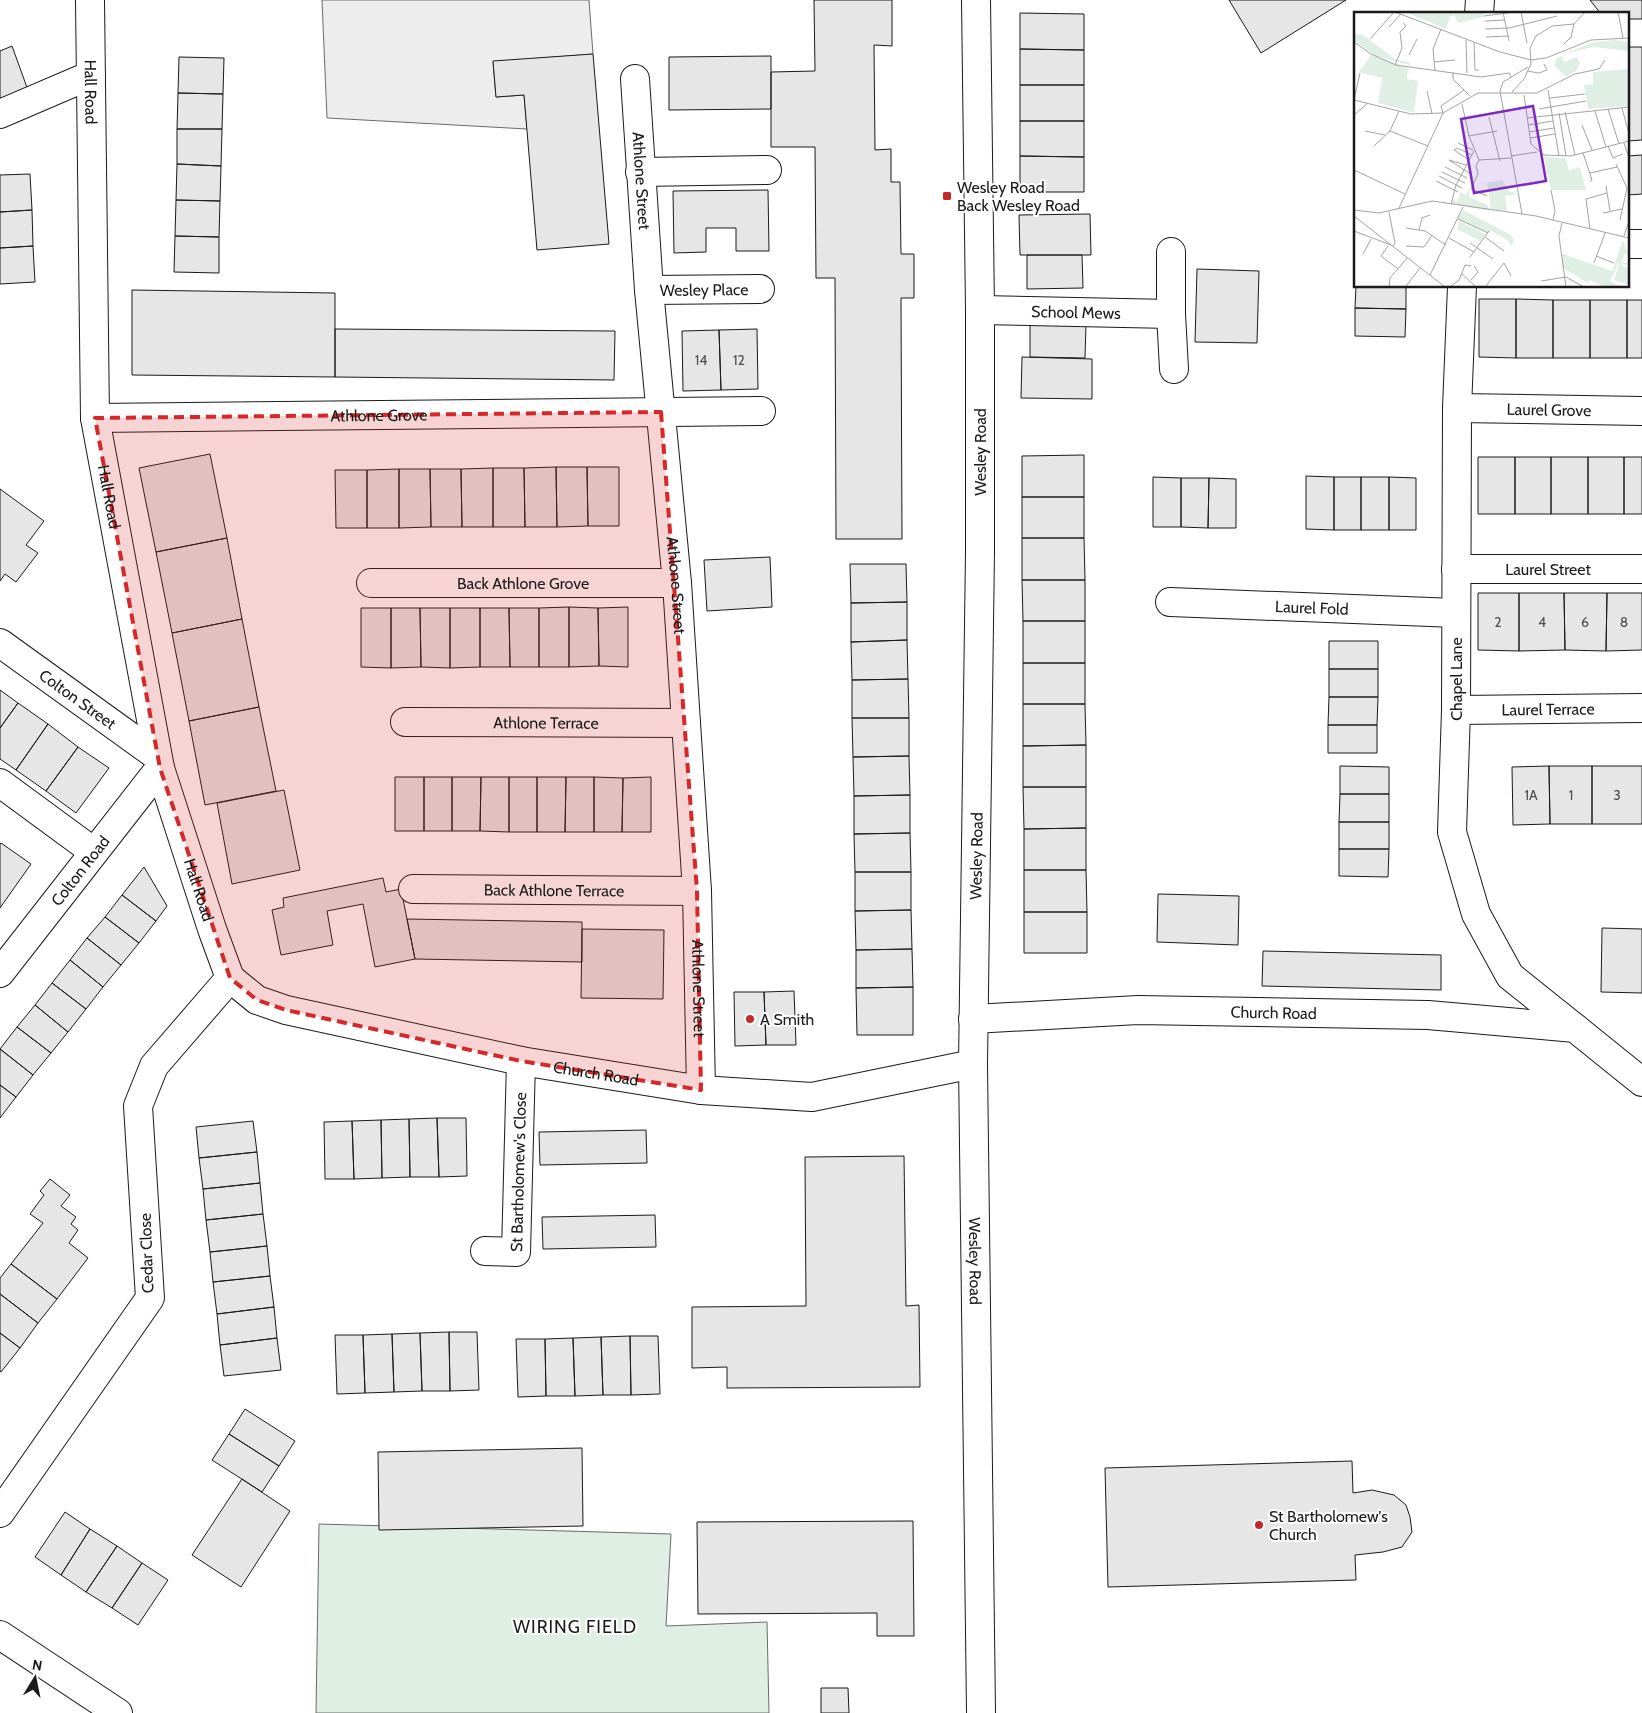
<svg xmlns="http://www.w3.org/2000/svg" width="1642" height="1713" font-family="Cabin,sans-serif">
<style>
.green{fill:#e0efe3;stroke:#6a6a6a}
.parking{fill:#ededed;stroke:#6a6a6a}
.building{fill:#e6e6e6;stroke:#1a1a1a}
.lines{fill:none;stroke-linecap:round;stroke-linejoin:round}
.minor-casing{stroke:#1a1a1a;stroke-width:30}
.tertiary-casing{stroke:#1a1a1a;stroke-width:30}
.minor{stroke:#fff;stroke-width:28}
.tertiary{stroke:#fff;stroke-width:28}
.marked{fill:#d62828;fill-opacity:0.2;stroke:#d62828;stroke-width:4;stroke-dasharray:10 6;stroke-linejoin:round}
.poi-dot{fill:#c62828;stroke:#fff;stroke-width:2}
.labels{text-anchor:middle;stroke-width:4;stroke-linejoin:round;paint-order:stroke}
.number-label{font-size:14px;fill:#4d4d4d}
.street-label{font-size:16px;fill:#1a1a1a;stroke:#fff}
.poi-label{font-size:16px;fill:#1a1a1a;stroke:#fff;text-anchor:start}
.neighbourhood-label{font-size:18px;letter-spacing:1px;fill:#1a1a1a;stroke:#fff}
.inset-road{fill:none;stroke:#a3a3a3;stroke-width:1}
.view{fill:#7b2cbf;fill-opacity:0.15;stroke:#7b2cbf;stroke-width:2.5}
.inset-edge{fill:none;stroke:#1a1a1a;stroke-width:2.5}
</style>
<rect width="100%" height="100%" fill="#fff"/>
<path class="green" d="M319 1524 671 1534 666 1626 767 1622 769 1713H316Z"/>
<path class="parking" d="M322 0H589L593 54 493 62 496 97 524 95 527 129 327 118Z"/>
<path class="building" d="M814 0H892V46L874 45 875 150 891 149V182H900L901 254H914V298H901L902 539H836L835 278H816L815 147H771V72L815 71Z
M1229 0H1346L1261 53Z
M1590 0H1642V19H1628V14H1601Z
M1020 13 1084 14V50L1020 49Z
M12 46 29 93 0 104V51Z
M1628 47H1642V140L1628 141Z
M1020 49 1084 50V85H1020Z
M593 54 609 244 537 250 524 95 496 97 493 61Z
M771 56V109L669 110V57Z
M179 57 224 58 223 94 178 93Z
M1020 85H1084V121H1020Z
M178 93 223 94 222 129H177Z
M1020 121H1084V157L1020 156Z
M177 129H222L221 166 177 164Z
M1642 155V194L1628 195V156Z
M1020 156 1084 157V192H1020Z
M177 164 221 166 220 201 176 200Z
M30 174 32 210 0 212V175Z
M768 190 769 251H736V228H706V252L674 253 673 191Z
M176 200 220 201 219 237 175 236Z
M32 210 33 246 0 248V212Z
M1090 214 1091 255H1020L1019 215Z
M175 236 219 237V273L174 272Z
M33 246 35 282 0 284V248Z
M1027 255H1082L1083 288 1027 289Z
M1197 269 1259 271 1257 343 1195 342Z
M1356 286H1406V309L1355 308Z
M132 290 335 293V377L132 375Z
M1479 299H1516V358L1479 357Z
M1516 299 1553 300V358H1516Z
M1553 300H1590V358H1553Z
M1590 300H1627V358H1590Z
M1627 300H1642V358H1627Z
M1355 308 1406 309 1405 337 1355 336Z
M1030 324H1086L1085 358 1030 357Z
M335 329 615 331 614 380 335 377Z
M757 329 758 389 721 390 719 330Z
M719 330 721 390 683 391 682 331Z
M1022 357 1092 359V399L1021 398Z
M210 454 227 538 156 552 139 468Z
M1084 455V497H1022V456Z
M1478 457H1515V514H1478Z
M1515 457H1551V514H1515Z
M1551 457H1588V514H1551Z
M1588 457H1624V514H1588Z
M1624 457H1642V514H1624Z
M556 467H587L588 526 557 527Z
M556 467 557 527H525L524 468Z
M587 467H619V526H588Z
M493 468H524L525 527H493Z
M493 468V527H462L461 469Z
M399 469H430L431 527 399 528Z
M399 469V528H367V470Z
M430 469H461L462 527H431Z
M335 470H367V528H336Z
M1306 476 1334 477V530L1306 529Z
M1153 477 1181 478V527H1153Z
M1334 477H1361V530H1334Z
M1361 477H1389V530H1361Z
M1389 477 1416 478V530H1389Z
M1181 478H1209L1208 528 1181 527Z
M1209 478 1236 479V528H1208Z
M0 489 44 521 26 545 38 553 16 582 5 574 0 581Z
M1022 497H1084V538H1022Z
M227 538 242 619 172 633 156 552Z
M1022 538H1084L1085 580H1022Z
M770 557 772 607 707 611 704 560Z
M850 564H906L907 602 851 603Z
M1022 580H1085V621H1023Z
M1478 593H1519V651L1478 650Z
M1519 593H1564L1565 650 1519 651Z
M1564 593H1607L1606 651 1565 650Z
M1607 593H1642V650L1606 651Z
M907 602V640L851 642V603Z
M569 607 598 608 599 666 569 667Z
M569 607V667H539V608Z
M628 607V667L599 666 598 608Z
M361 608H391V668L361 667Z
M391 608H420L421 667 391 668Z
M420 608H450V668L421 667Z
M450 608H480V667L450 668Z
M480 608H509L510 667H480Z
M509 608H539V667H510Z
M242 619 259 707 189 721 172 633Z
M1023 621H1085V663H1023Z
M907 640 908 679 852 680 851 642Z
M1329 641H1378V669H1329Z
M1023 663H1085V704H1023Z
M1329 669H1378V697H1329Z
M908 679 909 718H852V680Z
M0 690 18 703 0 728Z
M1329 697H1378L1377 725H1328Z
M18 703 48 724 16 770 0 759V728Z
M1023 704H1085L1086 745 1023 746Z
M259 707 276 791 205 805 189 721Z
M852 718H909V756L853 757Z
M48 724 78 747 46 791 16 770Z
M1328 725H1377V753H1328Z
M1086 745V787H1023V746Z
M78 747 109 768 76 813 46 791Z
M909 756 910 795 854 796 853 757Z
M1340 766 1389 767V794H1340Z
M1549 766H1592V824H1550Z
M1549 766 1550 824 1513 825 1512 767Z
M1592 766H1642V824H1592Z
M395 777H424V831H395Z
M424 777H452V831H424Z
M452 777H481L480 831H452Z
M481 777H509V832L480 831Z
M509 777H537V832H509Z
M537 777H566L565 832H537Z
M566 777H594V832H565Z
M594 777 623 778 622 832H594Z
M651 777V832H622L623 778Z
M1023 787H1086V828L1024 829Z
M284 790 300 870 232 884 217 803Z
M1340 794H1389V822H1339Z
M910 795V833L854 834V796Z
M1339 822H1389V849H1339Z
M1086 828V870H1024V829Z
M910 833 911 872H855L854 834Z
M1 843 31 864 0 908V844Z
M1339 849H1389L1388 877 1339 876Z
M144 867 167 906 156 921 122 895Z
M1024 870H1086L1087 912H1024Z
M855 872H911V910L855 911Z
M383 878 386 892 401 889 415 959 375 967 363 904 327 911 333 945 281 955 272 910 284 907 283 898Z
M1158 894 1239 896 1238 945 1157 942Z
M122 895 156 921 139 943 105 917Z
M911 910 912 949 856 950 855 911Z
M1024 912H1087V953H1024Z
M105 917 139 943 121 965 87 938Z
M407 919 582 922V962L415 959Z
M1602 928 1642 929V993L1601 992Z
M582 929 664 930 663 999 581 998Z
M87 938 121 965 103 987 70 960Z
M912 949 913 987 856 988V950Z
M1263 951 1441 955V990L1262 986Z
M70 960 103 987 86 1009 52 983Z
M52 983 86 1009 68 1032 35 1005Z
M913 987V1035H857L856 988Z
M794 991 796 1045H766L764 992Z
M734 992H764L766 1045 735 1046Z
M35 1005 68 1032 51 1053 17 1027Z
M17 1027 51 1053 33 1075 0 1049Z
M0 1049 33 1075 16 1097 0 1085Z
M0 1085 16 1097 0 1118Z
M437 1118 439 1177H410L409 1119Z
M437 1118H466L467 1176 439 1177Z
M409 1119 410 1177 382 1178 381 1120Z
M381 1120 382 1178 354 1179 352 1121Z
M253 1121 257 1152 199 1158 196 1127Z
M352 1121 354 1179H325L324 1122Z
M646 1130 647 1163 540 1165 539 1132Z
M257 1152 260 1183 203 1189 199 1158Z
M904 1156 906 1306 919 1305 920 1387 727 1388V1367L692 1368V1307L806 1306 805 1157Z
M50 1179 70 1195 61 1206 76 1217 71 1224 78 1230 69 1243 88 1258 57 1299 11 1264 43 1223 30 1214 44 1195 40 1191Z
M260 1183 263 1214 206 1220 203 1189Z
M263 1214 267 1246 210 1252 206 1220Z
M655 1215 656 1247 543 1249 542 1217Z
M267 1246 270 1276 213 1282 210 1252Z
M11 1264 57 1299 38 1323 0 1294V1278Z
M270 1276 274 1307 217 1314 213 1282Z
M0 1294 38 1323 20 1348 0 1333Z
M274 1307 277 1338 220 1345 217 1314Z
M449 1332H477L479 1390 450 1391Z
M449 1332 450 1391H422L420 1333Z
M0 1333 20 1348 1 1372 0 1371Z
M420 1333 422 1391 394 1392 392 1334Z
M392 1334 394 1392 365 1393 363 1335Z
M335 1335H363L365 1393 337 1394Z
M630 1336H658L660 1394 631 1395Z
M630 1336 631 1395H603L601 1337Z
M601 1337 603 1395 575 1396 573 1338Z
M277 1338 281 1370 224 1376 220 1345Z
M573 1338 575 1396H546L545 1339Z
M516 1339H545L546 1396 518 1397Z
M245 1409 295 1441 279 1466 229 1434Z
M229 1434 279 1466 262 1492 212 1460Z
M582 1448 583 1526 379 1530 378 1452Z
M1352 1461 1353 1493 1372 1490 1394 1495 1406 1505 1410 1517 1412 1532 1402 1547 1383 1552 1355 1555 1356 1580 1108 1587 1105 1468Z
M242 1479 290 1511 241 1587 192 1555Z
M65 1512 90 1529 61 1575 35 1557Z
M913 1521 914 1636H877V1613L698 1614 697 1522Z
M90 1529 117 1546 86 1592 61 1575Z
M117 1546 142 1563 112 1608 86 1592Z
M142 1563 168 1580 138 1625 112 1608Z
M821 1688H848L849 1713H821Z"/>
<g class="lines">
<g class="minor-casing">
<g id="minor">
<path id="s1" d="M90 0 95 418 160 768 212 929 230 978"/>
<path d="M1479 14 1480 0"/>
<path id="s2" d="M635 79 649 290 677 583 686 723 697 891 701 1090"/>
<path d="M0 114 91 75"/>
<path d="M640 172 767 170"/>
<path d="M1628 244H1642"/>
<path d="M1462 286 1457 408 1456 710 1452 832 1476 914 1510 976 1575 1028"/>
<path id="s3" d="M649 290 760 289"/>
<path id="s4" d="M980 310 1171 314V252"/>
<path d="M1171 314 1174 369"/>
<path id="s5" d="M1457 408 1642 411"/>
<path id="s6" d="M95 418 761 411"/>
<path id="s7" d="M1456 569H1642"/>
<path id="s8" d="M371 583H677"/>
<path id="s9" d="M1170 602 1456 613"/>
<path id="s10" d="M0 643 157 756"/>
<path id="s11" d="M1456 710 1642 708"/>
<path id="s12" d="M405 722 686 723"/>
<path d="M0 783 94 852"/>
<path id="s13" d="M413 889 697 891"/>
<path id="s14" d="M0 973 160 768"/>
<path id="s15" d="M230 978 257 1000 286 1010 521 1061 701 1090 812 1097 973 1064"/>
<path id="s16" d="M485 1251 516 1252 521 1061"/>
<path d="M0 1513 150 1298 138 1106 154 1066 230 978"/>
<path d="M0 1635 118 1713"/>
</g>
</g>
<g class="tertiary-casing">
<g id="tertiary">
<path id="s17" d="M976 0 980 310V551L973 1064 981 1713"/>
<path id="s18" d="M973 1019 1138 1010 1428 1015 1575 1028 1642 1082"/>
</g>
</g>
<use href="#minor" class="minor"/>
<use href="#tertiary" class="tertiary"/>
</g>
<path class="marked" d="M661 412 697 891 701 1090 521 1061 286 1010 257 1000 230 978 160 768 95 418Z"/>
<g class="poi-dot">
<rect x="942" y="191" width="10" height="10" rx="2.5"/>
<circle cx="750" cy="1019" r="5"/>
<circle cx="1259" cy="1525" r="5"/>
</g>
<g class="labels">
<g class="number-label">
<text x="701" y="365">14</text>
<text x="739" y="365">12</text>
<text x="1498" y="627">2</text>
<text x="1542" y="627">4</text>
<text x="1585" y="627">6</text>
<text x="1624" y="627">8</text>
<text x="1531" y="800">1A</text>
<text x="1571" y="800">1</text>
<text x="1617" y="800">3</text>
</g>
<g class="street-label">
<text dy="6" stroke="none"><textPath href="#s1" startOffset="92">Hall Road</textPath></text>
<text dy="6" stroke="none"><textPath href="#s2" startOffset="102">Athlone Street</textPath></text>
<text dy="6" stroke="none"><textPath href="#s3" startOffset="55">Wesley Place</textPath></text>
<text dy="6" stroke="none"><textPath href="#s4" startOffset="96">School Mews</textPath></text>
<text dy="6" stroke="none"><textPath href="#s5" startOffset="92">Laurel Grove</textPath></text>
<text dy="6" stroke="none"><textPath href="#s6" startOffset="284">Athlone Grove</textPath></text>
<text transform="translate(980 452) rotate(-90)" y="6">Wesley Road</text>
<text dy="6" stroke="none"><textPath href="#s1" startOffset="498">Hall Road</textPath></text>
<text dy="6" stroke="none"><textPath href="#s7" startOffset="92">Laurel Street</textPath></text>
<text dy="6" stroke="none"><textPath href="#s8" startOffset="152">Back Athlone Grove</textPath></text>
<text dy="6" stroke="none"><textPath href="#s2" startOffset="508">Athlone Street</textPath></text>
<text dy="6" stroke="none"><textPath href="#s9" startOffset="142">Laurel Fold</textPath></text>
<text transform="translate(1456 679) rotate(-90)" y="6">Chapel Lane</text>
<text dy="6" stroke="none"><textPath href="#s10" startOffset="96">Colton Street</textPath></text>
<text dy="6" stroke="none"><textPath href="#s11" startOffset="92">Laurel Terrace</textPath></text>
<text dy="6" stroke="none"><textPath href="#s12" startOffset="141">Athlone Terrace</textPath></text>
<text transform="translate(976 856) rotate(-89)" y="6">Wesley Road</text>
<text dy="6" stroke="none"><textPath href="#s14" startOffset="130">Colton Road</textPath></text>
<text dy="6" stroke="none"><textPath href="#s13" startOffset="141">Back Athlone Terrace</textPath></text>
<text dy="6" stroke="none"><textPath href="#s1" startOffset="902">Hall Road</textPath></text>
<text dy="6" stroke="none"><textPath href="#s2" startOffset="912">Athlone Street</textPath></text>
<text dy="6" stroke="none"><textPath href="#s18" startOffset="301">Church Road</textPath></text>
<text dy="6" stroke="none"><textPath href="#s15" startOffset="382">Church Road</textPath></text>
<text dy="6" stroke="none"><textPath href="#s16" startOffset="111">St Bartholomew's Close</textPath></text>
<text transform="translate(146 1253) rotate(-92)" y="6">Cedar Close</text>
<text dy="6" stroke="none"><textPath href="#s17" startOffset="1261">Wesley Road</textPath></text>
</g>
<g class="poi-label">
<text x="957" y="193">Wesley Road<tspan x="957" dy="18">Back Wesley Road</tspan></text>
<text x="760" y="1025">A Smith</text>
<text x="1269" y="1522">St Bartholomew's<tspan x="1269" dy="18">Church</tspan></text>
</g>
<g class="neighbourhood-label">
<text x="575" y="1633">WIRING FIELD</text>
</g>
</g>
<g transform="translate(1354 12)">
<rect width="275" height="275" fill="#fff"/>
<path d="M51 0H129L130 5 104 11 100 3 96 5 92 17ZM0 22 9 23 41 47 57 51 55 53 22 44 0 28ZM261 28 275 30V39L239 35 209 42 240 30ZM17 43 54 56 53 67 64 69 60 101 24 91 28 66 5 60ZM208 44 210 50 223 45 226 51 222 59 212 65 201 54 202 47ZM274 57V94L234 97 230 73 239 72V60ZM190 145 211 146 215 158 226 155 232 178H197ZM148 168 155 179 164 182 151 184 153 199 137 197 133 171ZM115 177V185L133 193 137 199 97 192 98 187 104 190 106 180 112 183ZM109 198 157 223 160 229 157 234 154 228 136 218 134 221 104 207ZM105 209 131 222 126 229 103 217ZM269 228 275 244 271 241 268 250 274 251 275 249V253L264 252 256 269 267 275H250L236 268 234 271 209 256 207 241 258 259ZM265 252 275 256V273L260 268Z" fill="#e0efe3"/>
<path class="inset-road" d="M41 0 146 40 177 48 192 46 237 28 275 26M149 0 155 29M167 0 173 31M264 0 269 26M130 4 161 0M131 9 151 8M220 12 231 0M35 15 47 2M131 17 155 16 203 4M132 25 155 24M17 26 40 0M112 28 113 61M0 30 17 42 42 53 127 65 155 61 157 65M120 30 121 58H125M210 32 217 25 220 12M55 43 63 27M80 50 101 48M41 53 48 36 46 20 52 14 49 11M81 58 79 37 87 17M173 59 185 61 193 58 190 52M99 60V67L116 84M194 78 205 144M73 79 78 102M146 79 168 202M146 79 149 70 174 55M158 80 170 67 177 52 176 36 182 24 198 14 220 12M170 83 177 132 190 143 217 144 275 129M196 86 231 82M0 88 57 102 89 101 124 81H183L221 62 245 57 251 48M0 88 6 61M108 92 115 124 125 148M268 96 275 122M185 97 232 89M254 97 265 132M241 99 252 135M211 100 221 143M89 101 87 94 110 78M205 101 212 144M0 103 14 91M135 105 146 149M173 106 275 95M174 113 199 109M228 113 238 138M11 119 31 123M36 119 74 134M175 120 200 116M115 124 143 119M176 126 201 122M104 131 119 138M270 131 275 146M20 134 36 119 45 99M254 134 259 146 269 142M100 138 103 136 118 143M100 138 115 148M229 141 238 168 236 170M157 144 183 140M95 148 115 161M95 148 112 153M125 148 122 154 124 162 117 177 133 184M125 148 157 146M262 152 273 176 266 208M91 155 113 166M0 158 51 182M88 160 111 171M236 161 263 155M85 164 108 176M82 169 104 180M252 174 256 199M197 178 201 199 199 208M97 192 102 173 120 139M45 196 89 101M0 198 25 201 78 189 182 204 275 226M35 200 41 231 39 235M249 201 268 197M0 204 91 275M104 207 134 221M208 211 205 224 212 275M52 216 71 219 92 233M236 217 232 187 253 181M65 218 68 206 76 203M0 219 37 233M270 224 275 209M131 225 150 239M95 226 120 240M116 231 139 247M34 234 27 244 44 257M52 234 70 235 78 223M9 242 17 227M242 244 260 251M116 245 135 219M240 251 251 221M107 261 122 275M76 263 109 195M117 268 124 260 120 254M187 269 212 265 230 275M52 274 66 256M35 275 36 266 53 246M99 275 97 274 105 268 111 253 117 254M131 275 150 251 157 264"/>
<path class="view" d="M179 94 192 169 120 181 107 107Z"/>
<rect width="275" height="275" class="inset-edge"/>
</g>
<g transform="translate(35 1678) rotate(10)" stroke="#ffffff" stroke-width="4" paint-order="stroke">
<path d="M0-4L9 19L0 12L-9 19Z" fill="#1a1a1a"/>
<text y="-8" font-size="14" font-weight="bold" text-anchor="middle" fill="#1a1a1a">N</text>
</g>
</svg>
